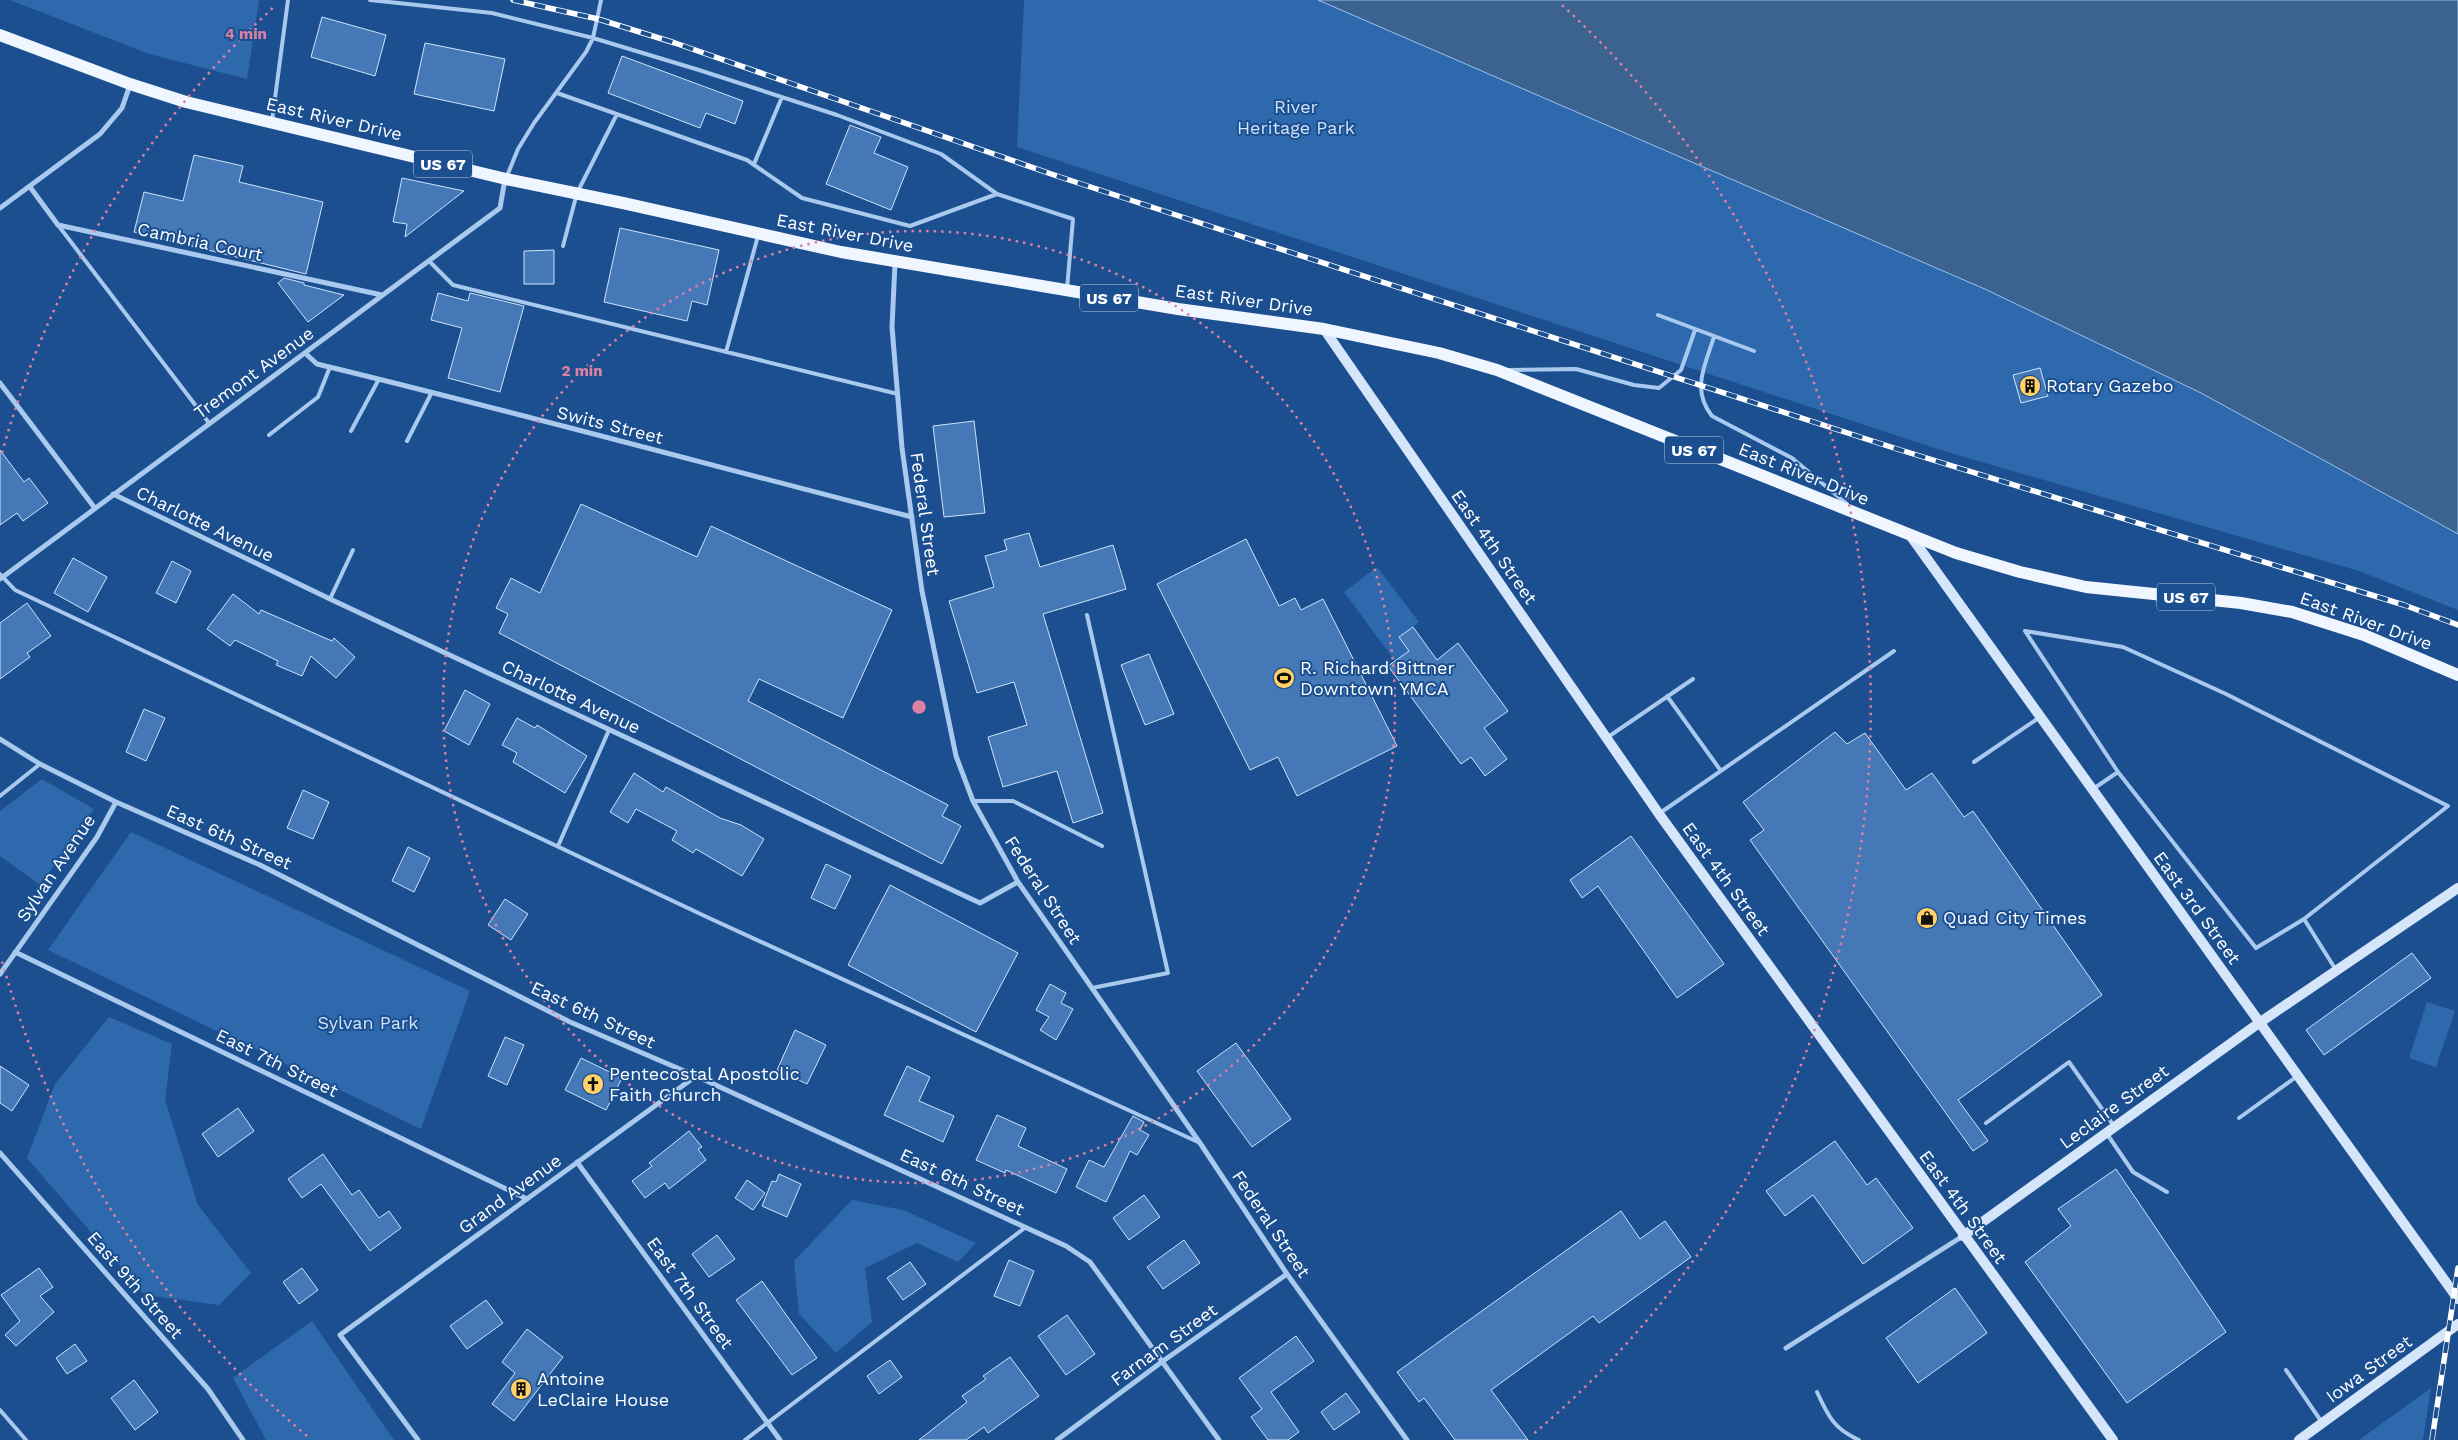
<svg xmlns="http://www.w3.org/2000/svg" width="2458" height="1440" font-family="'Work Sans',sans-serif">
<style>
.green{fill:#2e69ad}
.water{fill:#3c6290;stroke:#9cc4f0}
.building{fill:#4478b7;stroke:#cfe3fa}
.lines{fill:none;stroke-linecap:round;stroke-linejoin:round}
.lane{stroke:#a9c9ee;stroke-width:4}
.street{stroke:#a9c9ee;stroke-width:5}
.secondary{stroke:#d6e6fa;stroke-width:10}
.primary{stroke:#f0f6ff;stroke-width:12}
.rail-casing{stroke:#fff;stroke-width:5.5}
.rail{stroke:#1b4f8f;stroke-width:4;stroke-dasharray:11;stroke-linecap:butt}
.ring{fill:none;stroke:#dd80a5;stroke-width:2.5;stroke-dasharray:2.5 5}
.labels{text-anchor:middle;stroke-width:4;stroke-linejoin:round;paint-order:stroke}
.shield{fill:#1b4f8f;stroke:#bbcadd;stroke-width:1}
.shield-label{font-size:16px;font-weight:bold;fill:#fff}
.park-label{font-size:18px;fill:#cfe3fa;stroke:#1b4f8f}
.street-label{font-size:18px;fill:#fff;stroke:#1b4f8f}
.poi-label{font-size:18px;fill:#fff;stroke:#1b4f8f;text-anchor:start}
.centre{fill:#dd80a5;stroke:#1b4f8f;stroke-width:2.5}
.ring-label{font-size:15px;text-anchor:middle;font-weight:bold;fill:#dd80a5;stroke:#1b4f8f;stroke-width:4;stroke-linejoin:round;paint-order:stroke}
</style>
<rect width="100%" height="100%" fill="#1b4f8f"/>
<path class="green" d="M10 0H259L247 79 149 54Z
M1024 0H1318L1360 18 1987 290 2201 393 2458 534V610L2359 571 1947 452 1017 147Z
M1377 567 1419 622 1399 637 1409 651 1395 661 1344 592Z
M42 779 94 809 40 885 0 856V811Z
M131 832 470 991 421 1129 48 950Z
M2427 1002 2455 1011 2436 1067 2409 1058Z
M109 1017 172 1044 165 1100 198 1205 251 1273 219 1305 145 1295 27 1158 55 1084Z
M852 1200 903 1210 976 1243 958 1262 917 1243 865 1268 872 1322 836 1353 799 1314 794 1261Z
M312 1321 394 1440H266L233 1378Z
M2431 1388 2423 1440H2359Z"/>
<path class="water" d="M1318 0H2458V534L2201 393 1987 290Z"/>
<path class="building" d="M322 17 386 35 375 76 311 57Z
M425 43 505 59 494 111 414 94Z
M622 56 743 101 735 124 706 113 700 128 608 93Z
M850 125 881 137 874 153 908 167 891 210 826 184Z
M194 155 243 166 239 182 323 202 306 274 134 232 144 192 183 201Z
M402 178 464 191 405 237 407 224 393 222Z
M620 228 719 250 707 305 692 301 687 321 604 302Z
M554 250V284H524V251Z
M284 278 304 283V285L344 295 308 322 278 283Z
M438 293 468 301 470 293 524 306 500 392 448 378 462 328 431 320Z
M2040 368 2048 396 2021 403 2013 375Z
M974 421 985 513 944 517 933 426Z
M0 450 24 482 29 478 48 503 23 521 17 513 0 525Z
M581 504 697 557 711 526 892 610 843 718 759 679 748 701 948 805 942 816 961 826 942 864 499 633 508 614 496 608 511 578 540 593Z
M1029 533 1040 567 1113 545 1126 589 1043 614 1103 813 1073 823 1057 771 1003 787 988 737 1027 725 1014 682 977 693 949 601 994 587 985 556 1007 550 1004 540Z
M1246 539 1279 606 1295 598 1301 610 1323 599 1397 746 1297 796 1278 757 1250 770 1157 584Z
M73 558 107 577 88 612 54 593Z
M172 561 191 571 176 603 156 593Z
M233 594 259 614 261 610 332 641 334 638 355 657 336 678 311 656 302 676 276 665 278 661 235 640 230 646 207 629Z
M27 603 51 636 27 653 30 657 0 679V623Z
M1413 627 1437 660 1458 643 1508 711 1484 728 1507 759 1485 776 1471 757 1461 764 1388 666 1409 651 1399 637Z
M1149 654 1174 714 1145 725 1121 665Z
M465 690 490 704 469 745 444 731Z
M144 709 165 718 146 761 126 752Z
M517 718 535 728 537 725 587 756 565 793 513 762 517 753 502 745Z
M1835 732 1847 744 1865 733 1906 790 1932 773 1964 817 1973 811 2102 995 1958 1100 1988 1141 1973 1151 1750 840 1764 830 1743 802Z
M634 773 663 792 666 787 720 818 741 825 764 839 742 876 696 849 693 853 672 840 677 831 636 809 628 823 610 812Z
M303 790 329 802 313 839 287 828Z
M1631 836 1724 964 1677 998 1598 886 1582 898 1570 880Z
M408 847 430 858 414 892 392 881Z
M826 864 851 876 835 909 811 898Z
M890 885 1018 953 976 1032 848 965Z
M505 899 528 914 511 940 488 925Z
M2412 953 2431 978 2324 1055 2306 1030Z
M1050 984 1066 993 1061 1003 1073 1009 1056 1040 1040 1030 1049 1017 1036 1010Z
M795 1030 826 1045 807 1084 777 1070Z
M505 1037 524 1045 507 1085 488 1076Z
M1236 1043 1291 1119 1252 1147 1197 1071Z
M581 1058 622 1078 606 1110 565 1090Z
M0 1066 29 1085 12 1111 0 1103Z
M907 1066 930 1077 919 1101 954 1116 943 1142 884 1115Z
M238 1108 254 1131 218 1157 202 1134Z
M997 1115 1026 1128 1018 1146 1067 1169 1056 1193 1006 1170 1005 1173 976 1160Z
M1133 1116 1144 1122 1140 1130 1149 1135 1137 1155 1130 1151 1106 1202 1076 1187 1089 1160 1104 1167Z
M689 1131 702 1147 698 1149 706 1160 669 1189 665 1183 645 1198 632 1181 652 1166 649 1163Z
M1835 1141 1867 1185 1876 1178 1913 1228 1863 1264 1813 1195 1785 1216 1766 1191Z
M323 1154 352 1195 359 1190 379 1218 389 1211 401 1228 370 1251 321 1184 302 1198 288 1179Z
M2116 1169 2226 1332 2127 1403 2025 1262 2071 1226 2058 1209Z
M779 1174 801 1184 787 1217 762 1206 772 1181 776 1182Z
M747 1180 765 1193 753 1210 735 1198Z
M1144 1195 1160 1217 1129 1240 1113 1218Z
M1621 1211 1640 1239 1665 1221 1691 1257 1599 1323 1593 1316 1491 1390 1528 1440H1455L1424 1398 1419 1402 1397 1372Z
M717 1235 735 1259 709 1277 692 1254Z
M1184 1240 1200 1263 1163 1289 1147 1267Z
M1009 1260 1034 1271 1020 1306 994 1296Z
M910 1262 926 1284 903 1300 887 1278Z
M39 1268 53 1287 40 1296 54 1312 16 1346 5 1335 20 1321 1 1295Z
M302 1268 318 1290 299 1304 283 1282Z
M762 1281 817 1358 792 1375 736 1300Z
M1955 1288 1987 1333 1918 1383 1886 1338Z
M486 1300 503 1323 467 1349 450 1326Z
M1067 1315 1095 1354 1066 1375 1038 1336Z
M527 1329 563 1357 514 1421 492 1404 515 1373 502 1362Z
M1296 1336 1314 1361 1271 1392 1299 1432 1288 1440H1268L1251 1417 1262 1409 1239 1378Z
M75 1344 87 1361 67 1374 56 1358Z
M1010 1357 1039 1396 988 1433 984 1427 966 1440H919L967 1402 962 1396 986 1379 983 1376Z
M890 1360 902 1377 879 1394 867 1376Z
M134 1380 158 1412 135 1430 111 1398Z
M1346 1393 1360 1412 1334 1430 1321 1412Z"/>
<g class="lines">
<path class="lane" d="M370 0 492 13 593 38 699 70 837 115 941 154 997 194 1073 219 1067 289
M557 93 747 160 802 198 910 226 997 194
M272 121 288 0
M754 164 782 97
M507 176 518 149 534 123 586 52 593 38 601 0
M58 225 209 423
M563 246 577 193 617 114
M429 261 453 285 898 394
M1658 315 1754 351
M1714 337C1705 365 1691 390 1712 416L1792 458 1847 504
M726 352 758 236
M1509 370 1576 369 1634 385 1659 388 1681 370 1695 330
M351 431 379 379
M269 435 318 397 330 367
M407 441 432 392
M0 574 15 590 709 918 1198 1142
M330 599 353 550
M1087 615 1168 973 1092 988
M1667 696 1721 771
M1608 737 1693 679
M1974 762 2040 717
M2093 789 2118 772
M0 796 40 764
M973 801H1013L1102 846
M1660 813 1894 651
M558 846 609 730
M2304 919 2256 948 2118 772 2025 631 2123 647 2226 694 2448 806 2304 919 2336 970
M2239 1118 2296 1077
M1986 1123 2069 1062 2114 1126
M2107 1134 2133 1172 2167 1192
M2286 1370 2321 1421
M1817 1392C1828 1416 1834 1429 1859 1440
M0 1410 26 1440
M745 1440 1026 1227"/>
<path class="street" d="M30 187 58 225 382 295
M0 208 100 134 122 108 130 85
M895 263 892 327 902 448 922 591 956 756 973 801 1018 882 1200 1143 1287 1274 1407 1440
M305 353 317 364C516 412 713 466 912 517
M0 383 94 507
M113 494 330 599 980 903 1018 882
M0 579 500 208 505 179
M0 739 40 764 116 802 260 865 570 1022 696 1076 1066 1246 1090 1262 1219 1440
M15 952 527 1199
M0 974 97 837 116 802
M0 1153 208 1389 243 1440
M577 1162 780 1440
M1786 1348 1963 1236
M418 1440 340 1335 696 1076
M1057 1440 1163 1361 1287 1274"/>
<path class="secondary" d="M1324 329 1659 814 2113 1440
M1910 535 2458 1299
M1963 1236 2259 1023 2458 888
M2299 1440 2458 1324"/>
<path class="primary" d="M0 35 130 84 186 102 506 179 623 203 841 252 1178 309 1324 329 1439 353 1497 370 1956 553 2020 572 2086 587 2241 603 2292 612 2364 635 2458 675"/>
<g class="rail-casing">
<path id="rail" d="M513 0 598 19 675 43 1057 176 1234 234 1894 448 2404 605 2458 625
M2432 1440 2458 1268"/>
</g>
<use href="#rail" class="rail"/>
</g>
<g class="ring">
<circle cx="919" cy="707" r="476"/>
<path d="M307 1436A952 952 0 0 1 2 961M2 453A952 952 0 0 1 276 5M1562 5A952 952 0 0 1 1531 1436"/>
</g>
<defs>
<g id="building-disc" transform="scale(1.125)"><circle r="9.5" fill="#ffd166" stroke="#1b4f8f"/><path d="M-4-6H4V6H1V3H-1V6H-4ZM-2.5-4.3h1.7v1.8h-1.7ZM.8-4.3h1.7v1.8H.8ZM-2.5-1h1.7V.8h-1.7ZM.8-1h1.7V.8H.8Z" fill="#111"/></g>
<g id="stadium-disc" transform="scale(1.125)"><circle r="9.5" fill="#ffd166" stroke="#1b4f8f"/><path d="M0-5a6.5 5 0 1 0 0 10a6.5 5 0 1 0 0-10ZM-3.5-1.8h7v3.6h-7Z" fill="#111"/></g>
<g id="shop-disc" transform="scale(1.125)"><circle r="9.5" fill="#ffd166" stroke="#1b4f8f"/><path d="M-5-2.5h2.3a2.7 3.5 0 0 1 5.4 0H5L5.5 6h-11ZM-1.5-2.5h3a1.5 2.3 0 0 0-3 0Z" fill="#111"/></g>
<g id="church-disc" transform="scale(1.125)"><circle r="9.5" fill="#ffd166" stroke="#1b4f8f"/><path d="M-1.2-6h2.4v3.5h3.3v2.4h-3.3V6h-2.4V-.1h-3.3v-2.4h3.3Z" fill="#111"/></g>
</defs>
<g fill-rule="evenodd">
<use href="#building-disc" x="2030" y="386"/>
<use href="#stadium-disc" x="1284" y="678"/>
<use href="#shop-disc" x="1927" y="918"/>
<use href="#church-disc" x="593" y="1084"/>
<use href="#building-disc" x="521" y="1389"/>
</g>
<g class="labels">
<g class="shield">
<rect x="414" y="150.5" width="58" height="27" rx="4"/>
<rect x="1080" y="284.5" width="58" height="27" rx="4"/>
<rect x="1665" y="436.5" width="58" height="27" rx="4"/>
<rect x="2157" y="583.5" width="58" height="27" rx="4"/>
</g>
<g class="shield-label">
<text x="443" y="170">US 67</text>
<text x="1109" y="304">US 67</text>
<text x="1694" y="456">US 67</text>
<text x="2186" y="603">US 67</text>
</g>
<g class="park-label">
<text x="1296" y="113">River<tspan x="1296" dy="21">Heritage Park</tspan></text>
<text x="368" y="1029">Sylvan Park</text>
</g>
<g class="street-label">
<text transform="translate(334 119) rotate(13)" y="6">East River Drive</text>
<text transform="translate(845 233) rotate(11)" y="6">East River Drive</text>
<text transform="translate(200 242) rotate(12)" y="6">Cambria Court</text>
<text transform="translate(1244 300) rotate(8)" y="6">East River Drive</text>
<text transform="translate(254 373) rotate(-36)" y="6">Tremont Avenue</text>
<text transform="translate(610 425) rotate(14)" y="6">Swits Street</text>
<text transform="translate(1804 474) rotate(22)" y="6">East River Drive</text>
<text transform="translate(925 514) rotate(82)" y="6">Federal Street</text>
<text transform="translate(205 524) rotate(26)" y="6">Charlotte Avenue</text>
<text transform="translate(1494 547) rotate(55)" y="6">East 4th Street</text>
<text transform="translate(2366 621) rotate(20)" y="6">East River Drive</text>
<text transform="translate(571 697) rotate(25)" y="6">Charlotte Avenue</text>
<text transform="translate(229 837) rotate(24)" y="6">East 6th Street</text>
<text transform="translate(56 868) rotate(-56)" y="6">Sylvan Avenue</text>
<text transform="translate(1726 879) rotate(54)" y="6">East 4th Street</text>
<text transform="translate(1043 890) rotate(57)" y="6">Federal Street</text>
<text transform="translate(2197 908) rotate(54)" y="6">East 3rd Street</text>
<text transform="translate(593 1015) rotate(25)" y="6">East 6th Street</text>
<text transform="translate(277 1063) rotate(26)" y="6">East 7th Street</text>
<text transform="translate(2114 1107) rotate(-36)" y="6">Leclaire Street</text>
<text transform="translate(962 1182) rotate(25)" y="6">East 6th Street</text>
<text transform="translate(510 1194) rotate(-36)" y="6">Grand Avenue</text>
<text transform="translate(1963 1207) rotate(54)" y="6">East 4th Street</text>
<text transform="translate(1271 1224) rotate(56)" y="6">Federal Street</text>
<text transform="translate(135 1285) rotate(49)" y="6">East 9th Street</text>
<text transform="translate(690 1293) rotate(54)" y="6">East 7th Street</text>
<text transform="translate(1164 1345) rotate(-36)" y="6">Farnam Street</text>
<text transform="translate(2369 1369) rotate(-36)" y="6">Iowa Street</text>
</g>
<g class="poi-label">
<text x="2046" y="392">Rotary Gazebo</text>
<text x="1300" y="674">R. Richard Bittner<tspan x="1300" dy="21">Downtown YMCA</tspan></text>
<text x="1943" y="924">Quad City Times</text>
<text x="609" y="1080">Pentecostal Apostolic<tspan x="609" dy="21">Faith Church</tspan></text>
<text x="537" y="1385">Antoine<tspan x="537" dy="21">LeClaire House</tspan></text>
</g>
</g>
<circle cx="919" cy="707" r="8" class="centre"/>
<g class="ring-label">
<text x="246" y="39">4 min</text>
<text x="582" y="376">2 min</text>
</g>
</svg>
